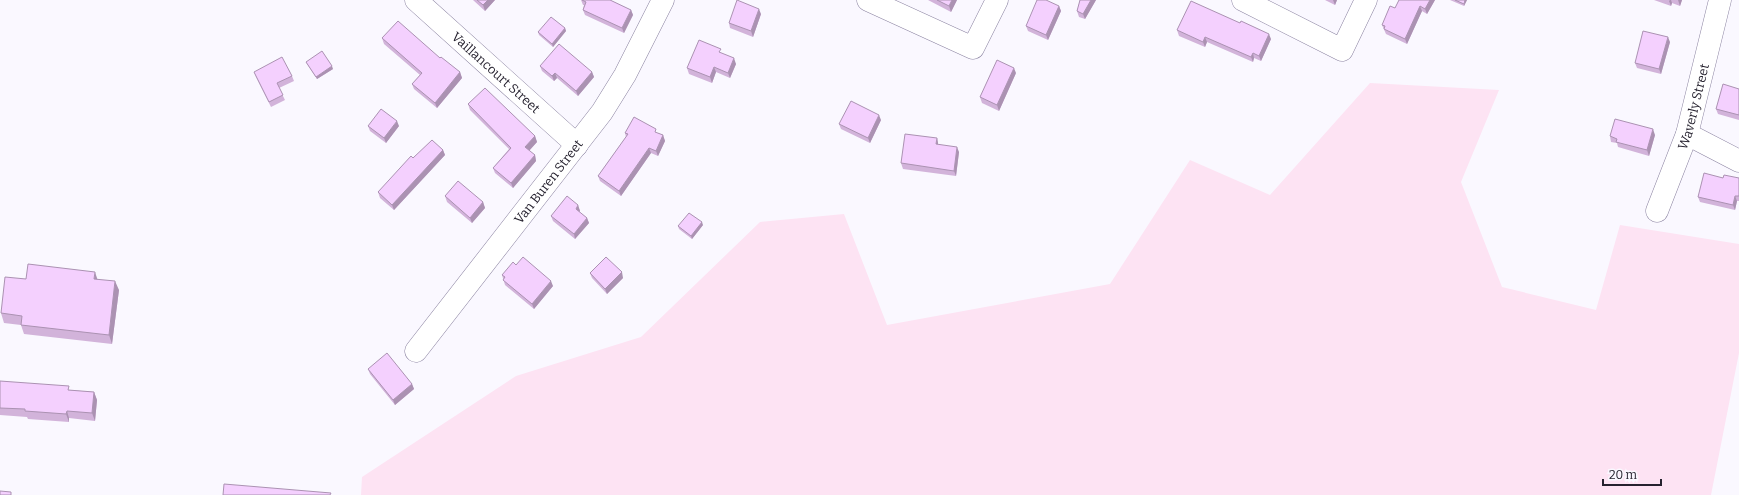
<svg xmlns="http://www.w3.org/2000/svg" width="1739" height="495" font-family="Bitter,serif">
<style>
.green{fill:#fde3f3}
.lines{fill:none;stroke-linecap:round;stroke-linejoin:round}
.minor-casing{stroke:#8a82a0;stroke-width:23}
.minor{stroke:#fff;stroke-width:22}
.wall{fill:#d2b3da}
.shaded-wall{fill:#ab92b2}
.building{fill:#f4d0fe;stroke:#ab92b2}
.labels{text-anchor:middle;stroke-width:3;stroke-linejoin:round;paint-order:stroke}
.street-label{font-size:13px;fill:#26222f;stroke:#faf8ff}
</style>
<rect width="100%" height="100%" fill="#faf8ff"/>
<path class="green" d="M1370 83 1499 90 1461 182 1502 287 1596 310 1620 225 1739 244V353L1711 495H361L362 477 516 376 641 337 760 222 844 214 887 325 1110 284 1190 160 1270 195Z"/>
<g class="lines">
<g class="minor-casing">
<g id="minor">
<path id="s1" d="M416 0 577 145"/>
<path d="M868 0 973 48 997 0"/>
<path d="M1243 0 1342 50 1366 0"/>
<path d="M1687 134 1739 161"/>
<path id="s2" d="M1657 211 1687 134 1720 0"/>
<path id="s3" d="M416 351 602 112 625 75 663 0"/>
</g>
</g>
<use href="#minor" class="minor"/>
</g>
<path class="wall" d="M473 0H495L485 11Z
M581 0H610L631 10 633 15 624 33 585 15 583 10 584 5H583Z
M928 0H957L951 12Z
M1080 0H1096L1085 19 1079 17 1077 11Z
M1325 0H1337L1335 5Z
M1399 0H1435L1427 14 1422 11 1407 44 1386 34 1382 25 1395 8Z
M1450 0H1467L1464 6Z
M1654 0H1682L1680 6 1672 3 1671 6Z
M1059 6 1061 11 1048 40 1028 31 1026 26Z
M761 14 753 37 730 28 729 23Z
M565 28 566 31 553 47 539 35 538 32Z
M1177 30 1271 39 1261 61 1254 58 1253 62 1207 42 1205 47 1179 36Z
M382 38 440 58 460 72 462 78 437 108 414 89 412 84 420 75 384 44Z
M1670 42 1661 74 1637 68 1635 63Z
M723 54 736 64 730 78 716 72 712 83 689 74 687 68Z
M306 62 333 69 317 79 307 64Z
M540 66 592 72 594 77 578 96 557 78 554 81 542 71Z
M254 72 292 76 294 81 279 88 285 100 271 107 256 77Z
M1016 73 999 111 982 103 980 97Z
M1739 89V120L1718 114 1716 109Z
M468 104 535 136 537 142 529 151 535 155 536 161 513 188 495 173 493 168 509 149 470 110Z
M881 120 870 143 841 129 839 124Z
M368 126H399L386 143 370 131Z
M625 133H658L663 135 665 141 658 156 651 153 621 196 600 181 598 176 626 137Z
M1655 135 1649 156 1618 147 1617 143 1611 142 1610 136Z
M937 138 938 143V145L959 152 956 176 903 169 901 163Z
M443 150 445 155 394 210 380 198 378 192Z
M1723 178H1739V201H1737L1735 210 1700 202 1698 197Z
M445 196 483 202 485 208 472 223 447 202Z
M578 205 580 211 579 212 587 218 589 223 575 239 553 221 551 216Z
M703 225 692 239 679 229 678 226Z
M516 265 553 286 534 309 505 285 502 275Z
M590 273 623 278 607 294 592 278Z
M26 279H98L119 290 112 344 24 334 21 325 4 323 1 313Z
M368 369 412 384 414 389 395 405 370 374Z
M0 381 70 390 94 392 97 400 95 421 69 418V422L28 419 27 417 0 415Z"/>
<path class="shaded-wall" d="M488 0H495L485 11 483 5Z
M952 0H957L951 12 949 6Z
M1091 0H1096L1085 19 1083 14Z
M1333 0H1337L1335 5Z
M1430 0H1435L1427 14 1425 9Z
M1465 0H1467L1464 6V4Z
M1670 0H1671L1672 3 1671 6 1669 1Z
M1678 0H1682L1680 6Z
M1059 6 1061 11 1048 40 1046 35Z
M1420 6 1422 11 1407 44 1405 39Z
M759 9 761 14 753 37 751 31Z
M631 10 633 15 624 33 622 28Z
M565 28 566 31 553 47 552 44Z
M1269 34 1271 39 1261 61 1259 56Z
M1205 37 1207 42 1205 47 1203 42Z
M1668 37 1670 42 1661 74 1659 69Z
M1253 53 1254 58 1253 62 1251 57Z
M734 58 736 64 730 78 728 73Z
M332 66 333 69 317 79 316 77Z
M714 67 716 72 712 83 710 77Z
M1014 68 1016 73 999 111 997 105Z
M460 72 462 78 437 108 435 103Z
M592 72 594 77 578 96 576 91Z
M555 73 557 78 554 81 552 76Z
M879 115 881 120 870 143 868 138Z
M397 121 399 126 386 143 384 138Z
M1653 129 1655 135 1649 156 1647 150Z
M663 135 665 141 658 156 656 151Z
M535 136 537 142 527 153 525 147Z
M937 138 938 143V150L936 144Z
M957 147 959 152 956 176 954 171Z
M649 148 651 153 621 196 619 191Z
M443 150 445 155 394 210 392 205Z
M535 155 536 161 513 188 511 183Z
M1735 196 1737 201 1735 210 1733 205Z
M483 202 485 208 472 223 470 218Z
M578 205 580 211 578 214 576 209Z
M587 218 589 223 575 239 574 234Z
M702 222 703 225 692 239 691 236Z
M95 272 98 281 94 279Z
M622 272 623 278 607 294 605 289Z
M115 281 119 290 112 344 109 335Z
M551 281 553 286 534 309 532 304Z
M412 384 414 389 395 405 393 400Z
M94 392 97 400 95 421 92 413Z
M67 411 69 418V422L66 414Z"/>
<path class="building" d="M477 0H488L483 5Z
M582 0H610L631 10 622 28 583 10 586 2Z
M737 0 759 9 751 31 729 23Z
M937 0H952L949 6Z
M1037 0H1046L1059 6 1046 35 1026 26Z
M1080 0H1091L1083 14 1077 11Z
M1399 0H1430L1425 9 1420 6 1405 39 1384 29 1385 26 1382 25 1390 6 1395 8Z
M1455 0H1465L1464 4Z
M1191 1 1240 23 1241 21 1269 34 1259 56 1253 53 1251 57 1205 37 1203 42 1177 30Z
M551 17 565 28 552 44 538 32Z
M398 21 440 58 441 57 460 72 435 103 412 84 422 73 382 38Z
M1643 31 1668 37 1659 69 1635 63Z
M699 40 721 49 719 52 734 58 728 73 714 67 710 77 687 68Z
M559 44 592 72 576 91 555 73 552 76 540 66Z
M322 51 332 66 316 77 306 62Z
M282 57 292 76 277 83 283 95 269 102 254 72Z
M997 60 1014 68 997 105 980 97Z
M1723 84 1739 89V115L1716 109Z
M485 88 535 136 525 147 535 155 511 183 493 168 511 148 468 104Z
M851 101 879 115 868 138 839 124Z
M381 109 397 121 384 138 368 126Z
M634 117 656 129 655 132 663 135 656 151 649 148 619 191 598 176 628 134 625 133Z
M1615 119 1653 129 1647 150 1616 142 1617 139 1610 136Z
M905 134 937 138 936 144 957 147 954 171 901 163Z
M432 140 443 150 392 205 378 192 411 156 413 158Z
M1704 173 1723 178 1724 175 1739 178V196H1735L1733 205 1698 197Z
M458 181 483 202 470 218 445 196Z
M567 196 578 205 576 209 587 218 574 234 551 216Z
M689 213 702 222 691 236 678 226Z
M523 257 551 281 532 304 503 280 505 277 502 275 513 262 516 265Z
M606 257 622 272 605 289 590 273Z
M28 264 95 272 94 279 115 281 109 335 21 325 22 316 1 313 5 277 26 279Z
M387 353 412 384 393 400 368 369Z
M0 381 69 386 68 390 94 392 92 413 67 411 66 414 25 411V409L0 408Z
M224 484 331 493 330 495H223Z
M0 491 11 492V495H0Z"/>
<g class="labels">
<g class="street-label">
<text dy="5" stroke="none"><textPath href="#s1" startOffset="108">Vaillancourt Street</textPath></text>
<text dy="5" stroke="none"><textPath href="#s2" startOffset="111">Waverly Street</textPath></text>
<text dy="5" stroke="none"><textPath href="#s3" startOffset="215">Van Buren Street</textPath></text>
</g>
</g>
<path d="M1603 479v6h58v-6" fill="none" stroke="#26222f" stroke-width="2"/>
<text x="1609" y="479" font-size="12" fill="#26222f" stroke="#faf8ff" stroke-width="3" paint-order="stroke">20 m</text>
</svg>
